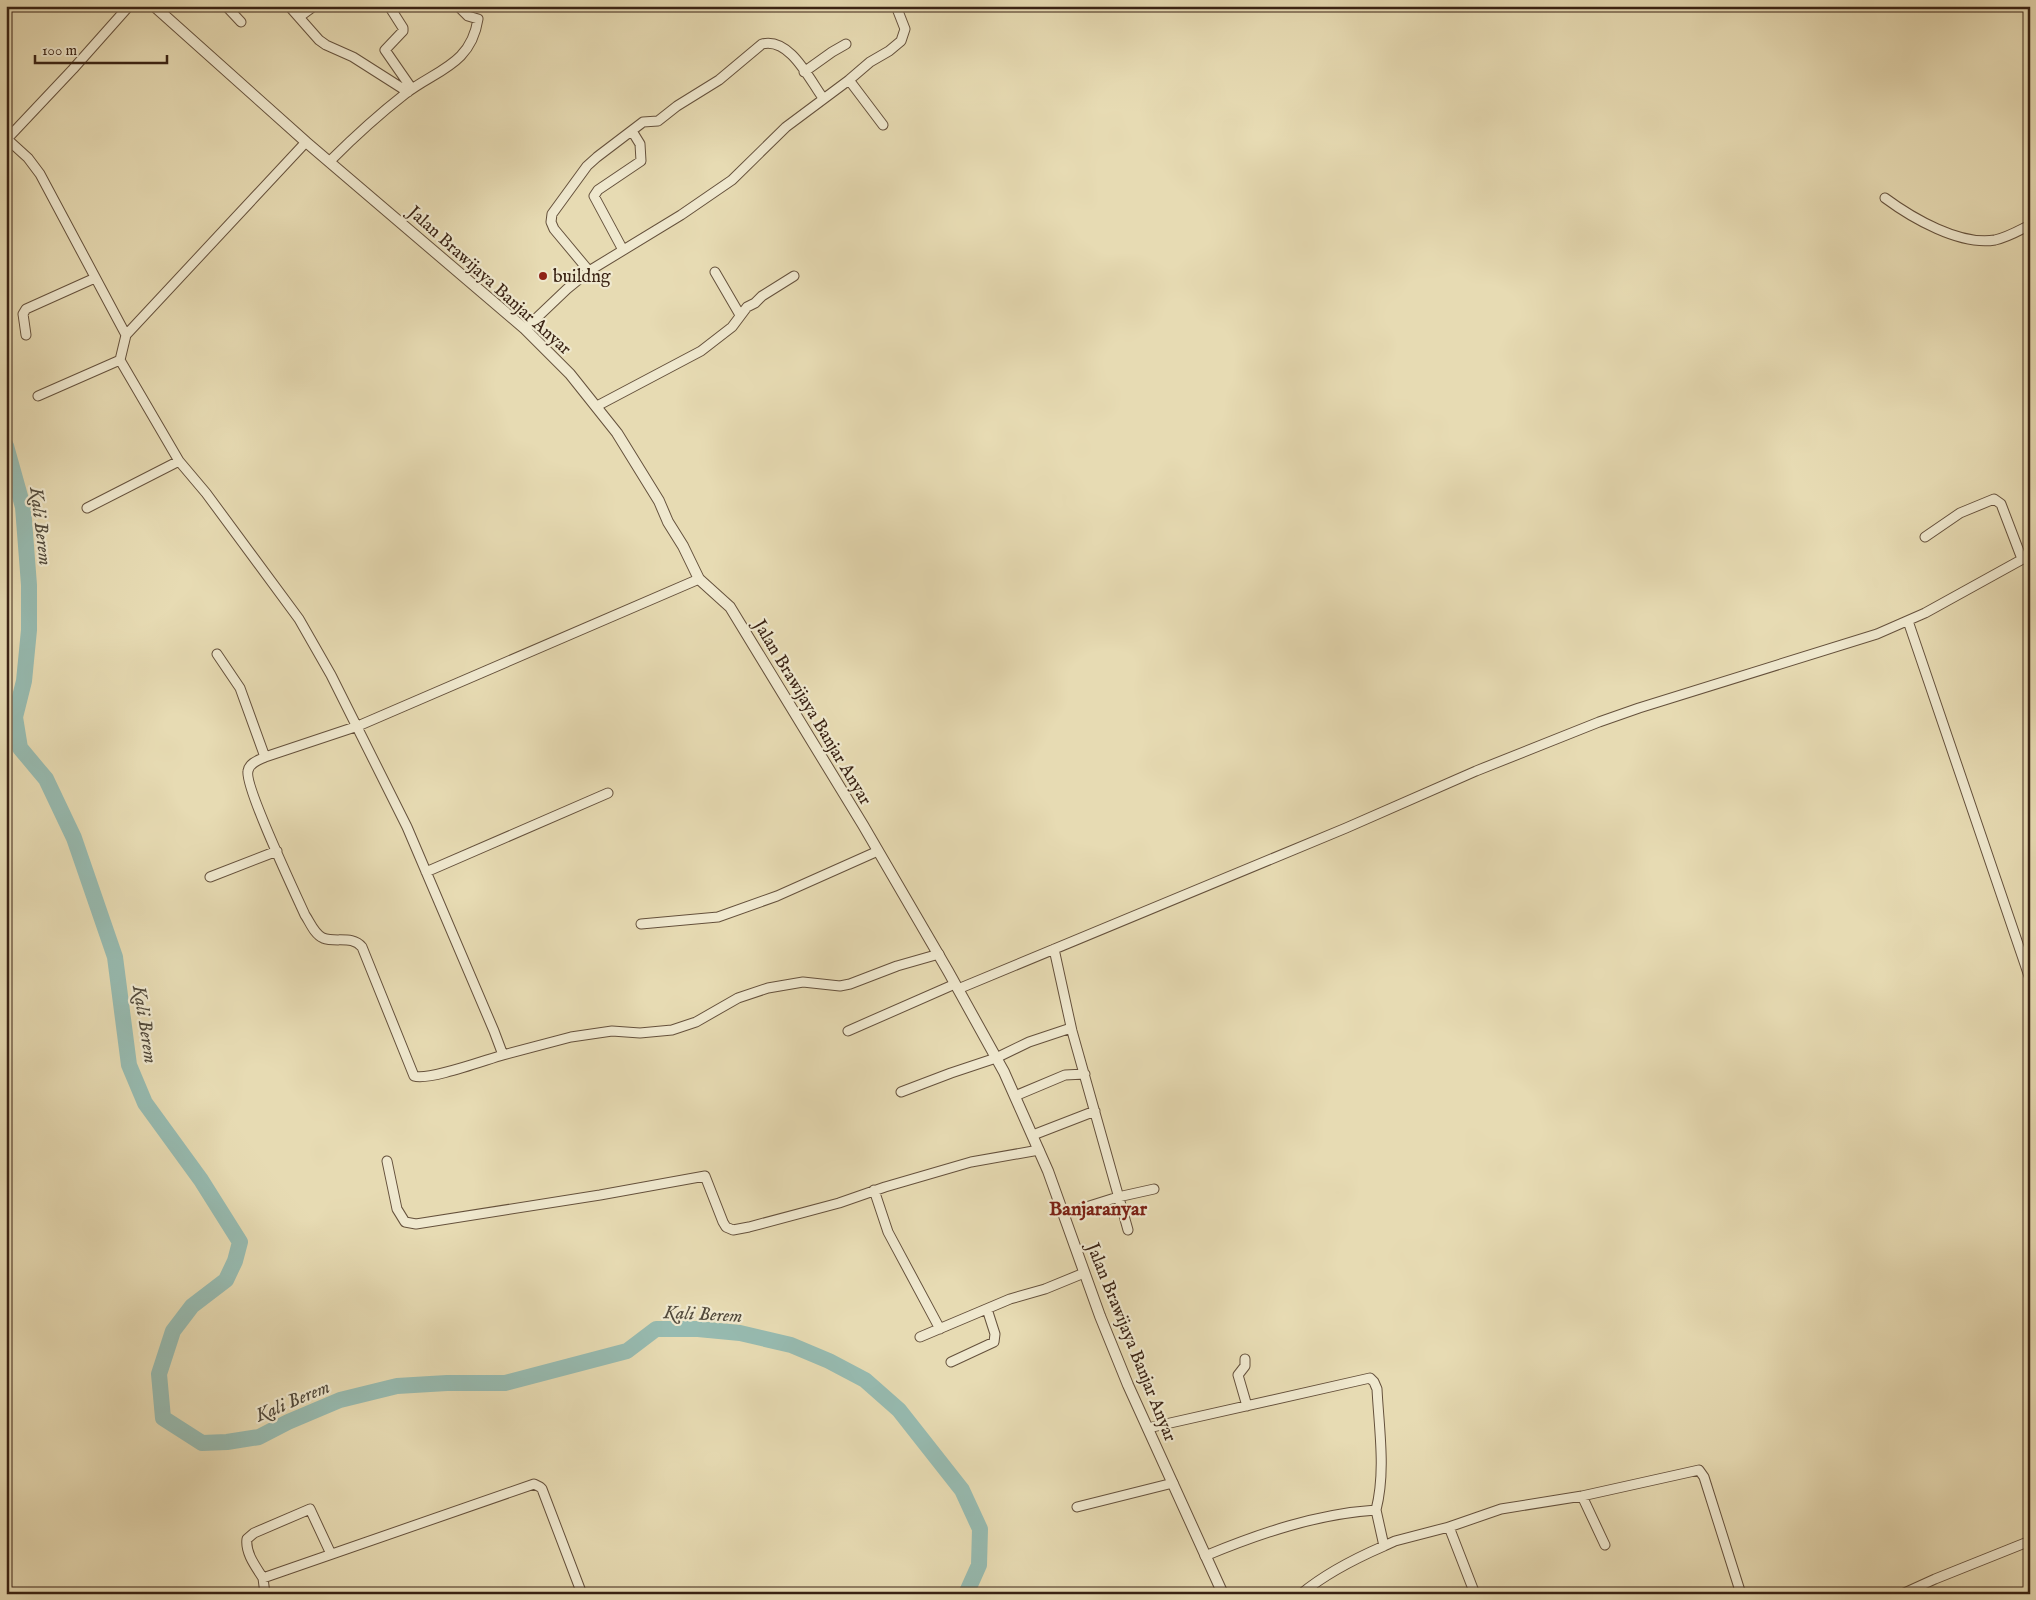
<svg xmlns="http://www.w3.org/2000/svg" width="2036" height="1600" font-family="'IM FELL English',serif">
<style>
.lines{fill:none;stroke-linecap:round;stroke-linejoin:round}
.river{stroke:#97bbb1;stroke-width:16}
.minor-casing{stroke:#65513c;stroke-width:11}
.tertiary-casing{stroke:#65513c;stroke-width:12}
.minor{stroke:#efe8ce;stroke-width:9}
.tertiary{stroke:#efe8ce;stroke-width:10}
.poi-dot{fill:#8f2418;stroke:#efe8ce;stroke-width:2}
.labels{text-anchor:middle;stroke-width:4.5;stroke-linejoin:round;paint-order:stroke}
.poi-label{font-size:18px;fill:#3a2314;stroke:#efe8ce;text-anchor:start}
.street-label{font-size:18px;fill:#3a2314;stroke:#efe8ce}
.water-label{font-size:19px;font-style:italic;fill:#51493b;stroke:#efe8ce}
.quarter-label{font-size:20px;font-weight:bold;fill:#7a1f14;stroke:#efe8ce}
</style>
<rect width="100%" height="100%" fill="#e7dbb3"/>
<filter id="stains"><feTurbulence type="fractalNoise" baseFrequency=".004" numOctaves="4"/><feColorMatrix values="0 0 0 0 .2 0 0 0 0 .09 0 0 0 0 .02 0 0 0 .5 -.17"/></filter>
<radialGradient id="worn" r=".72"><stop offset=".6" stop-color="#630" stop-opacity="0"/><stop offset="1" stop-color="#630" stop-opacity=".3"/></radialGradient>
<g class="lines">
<path class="river" d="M6 446 23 507 29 585V630L24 681 15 717 20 748 46 779 74 838 115 957 129 1065 145 1103 201 1180 240 1242 235 1261 226 1280 192 1306 173 1331 159 1374 163 1418 202 1443 227 1442 259 1437 288 1422 340 1400 397 1386 447 1383H505L627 1351 656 1329H698L740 1333 791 1345 829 1361 865 1380 899 1410 962 1490 980 1529 979 1565 966 1594"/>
<g class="minor-casing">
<path id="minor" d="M226 6 241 22
M289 6 319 40 326 45 353 57 408 92
M389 6 403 28V31L385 50 412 89
M299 17 314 6
M804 72 832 52 846 44
M849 80 883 125
M6 138 28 158 40 174 126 335
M7 139 73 69 129 6
M306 142 126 335 120 360 179 461 206 493 299 619 331 675 407 827 494 1031 503 1055 571 1037 612 1031 640 1033 672 1030 696 1022 738 998 768 988 803 982 840 986 850 984 897 966 939 954
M330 161C354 137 378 115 405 94 436 70 471 65 478 19L468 16 458 6
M1885 198C1912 218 1960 246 1995 240 2008 237 2018 231 2030 225
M623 250 594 196 598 190 641 161 640 144 632 131
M589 271 554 229 551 222 552 214 587 166 597 157 643 122 658 121 677 106 719 80 762 44C790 37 809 79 823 98
M715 272 740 315
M525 329 567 289 589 271 681 215 732 180 786 127 849 80 870 62 889 51 901 41 905 29 896 6
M26 335 23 314 26 309 95 278
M38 396 120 360
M597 406 701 351 732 327 747 307 755 303 762 296 794 276
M87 508 179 461
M1925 537 1960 513 1994 499 2001 504 2022 559
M1908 621 2030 979
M217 654 240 688 265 757C259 760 249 763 248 771 244 785 296 895 305 915 310 922 314 934 323 938 336 943 352 935 362 947L414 1076C429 1081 485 1060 503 1055
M265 757 358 726 699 579
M426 872 608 793
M210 877 277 851
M641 924 718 917 777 896 878 851
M1054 949 1072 1031 1128 1230
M958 989 1346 828 1476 771 1599 722 1639 708 1877 634 1925 613 2030 555
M848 1031 955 984
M901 1092 951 1073 996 1058 1029 1042 1071 1028
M1015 1096 1065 1075 1085 1074
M1033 1135 1095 1111
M387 1161 397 1209 405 1222 416 1224 600 1195 705 1176 723 1222 726 1227 733 1230 749 1227 839 1203 885 1187 971 1162 1039 1150
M874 1190 888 1232 940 1329
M1064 1214 1118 1197 1154 1189
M920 1337 1010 1299 1045 1289 1084 1273
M1245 1359V1366L1238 1375 1247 1406
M951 1362 994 1342 995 1334 987 1309
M1148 1428 1370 1378 1374 1382 1377 1389C1379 1429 1386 1471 1376 1510
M1582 1496 1605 1545
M1077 1507 1173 1483
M1449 1527 1475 1594
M331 1554 310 1509 254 1533 247 1539C245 1553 256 1567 263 1578L534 1484 540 1487 542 1489 582 1594
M1205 1556C1261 1533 1316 1514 1376 1510L1384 1546 1395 1541 1449 1527 1501 1509 1582 1496 1699 1470 1704 1477 1741 1594
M263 1578 265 1594
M1301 1594C1326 1573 1354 1559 1384 1546
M1902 1594 1935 1579 2030 1541"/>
</g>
<g class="tertiary-casing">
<path id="tertiary" d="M154 6 306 142 525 329 570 374 617 433 659 501 668 522 683 546 699 579 730 607 863 825 948 971 1004 1072 1048 1171 1100 1316 1128 1385 1223 1594"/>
</g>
<use href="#minor" class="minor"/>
<use href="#tertiary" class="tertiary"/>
</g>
<circle class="poi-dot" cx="543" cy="276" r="5"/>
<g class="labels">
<g class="poi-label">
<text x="553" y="282">buildng</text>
</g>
<g class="street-label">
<text transform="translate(490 280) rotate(42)" y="6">Jalan Brawijaya Banjar Anyar</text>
<text transform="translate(813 712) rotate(59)" y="6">Jalan Brawijaya Banjar Anyar</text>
<text transform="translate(1132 1342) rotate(68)" y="6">Jalan Brawijaya Banjar Anyar</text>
</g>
<g class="water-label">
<text transform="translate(42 526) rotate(83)" y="7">Kali Berem</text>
<text transform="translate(146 1024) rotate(81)" y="7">Kali Berem</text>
<text transform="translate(703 1313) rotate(3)" y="7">Kali Berem</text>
<text transform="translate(292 1400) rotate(-23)" y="7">Kali Berem</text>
</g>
<g class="quarter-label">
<text x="1098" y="1215">Banjaranyar</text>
</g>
</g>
<rect width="2036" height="1600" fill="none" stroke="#e7dbb3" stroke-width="25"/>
<rect x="8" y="8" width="2021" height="1585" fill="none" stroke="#3a2314" stroke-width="2.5"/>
<rect x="12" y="12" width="2011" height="1575" fill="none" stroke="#3a2314"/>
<path d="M35 55v8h132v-8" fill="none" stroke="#3a2314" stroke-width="2.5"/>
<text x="42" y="55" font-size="15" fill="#3a2314" stroke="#efe8ce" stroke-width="4" paint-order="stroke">100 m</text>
<rect width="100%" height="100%" filter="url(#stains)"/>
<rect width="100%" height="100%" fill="url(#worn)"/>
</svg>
